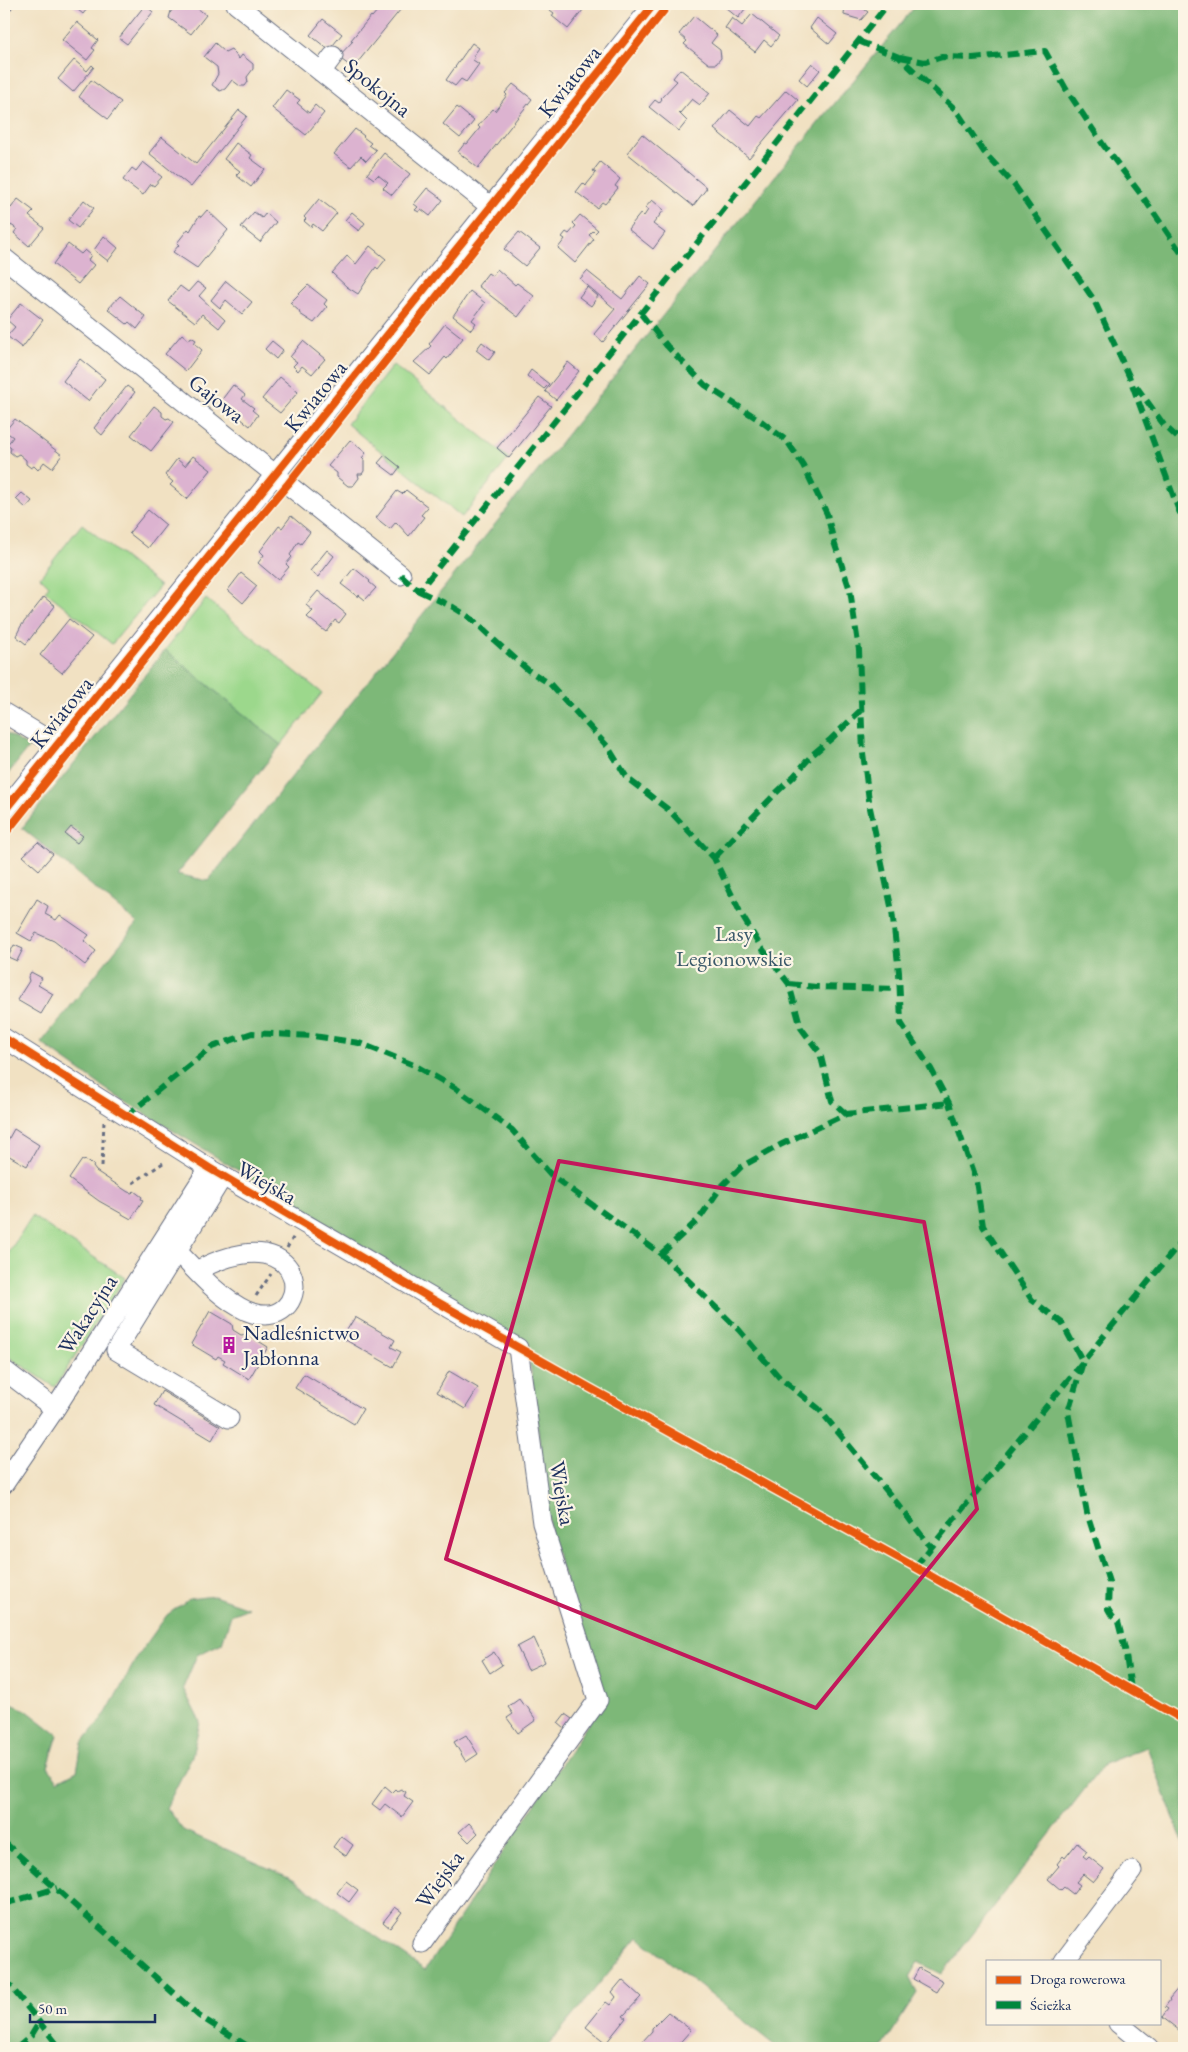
<svg xmlns="http://www.w3.org/2000/svg" width="1188" height="2052" font-family="'EB Garamond',serif">
<style>
.green{fill:#9cd88c;stroke:#5c8475}
.forest{fill:#7db878;stroke:#4c746b}
.building{fill:#dcb3d0}
.lines{fill:none;stroke-linecap:round;stroke-linejoin:round}
.minor-casing{stroke:#666d81;stroke-width:21}
.path{stroke:#666d81;stroke-width:3;stroke-dasharray:4 4;stroke-linecap:butt}
.minor{stroke:#fff;stroke-width:19}
.quiet{stroke:#00873e;stroke-width:6;stroke-dasharray:12 6;stroke-linecap:butt}
.cycleway-casing{stroke:#fcf5e5;stroke-width:11}
.cycleway{stroke:#e8590c;stroke-width:8}
.marked{fill:none;stroke:#c2185b;stroke-width:4;stroke-linejoin:round}
.labels{text-anchor:middle;stroke-width:4.5;stroke-linejoin:round;paint-order:stroke}
.street-label{font-size:22px;fill:#1b2f5e;stroke:#fcf5e5}
.park-label{font-size:22px;fill:#3b596a;stroke:#fcf5e5}
.poi-label{font-size:22px;fill:#1b2f5e;stroke:#fcf5e5;text-anchor:start}
</style>
<rect width="100%" height="100%" fill="#fcf5e5"/>
<filter id="ink" filterUnits="userSpaceOnUse"><feTurbulence type="fractalNoise" baseFrequency=".02" numOctaves="2"/><feDisplacementMap in="SourceGraphic" scale="10" xChannelSelector="R" yChannelSelector="G"/><feConvolveMatrix kernelMatrix="1 2 1 2 8 2 1 2 1" color-interpolation-filters="sRGB"/></filter>
<filter id="wash" filterUnits="userSpaceOnUse"><feTurbulence type="fractalNoise" baseFrequency=".0096" numOctaves="4" result="noise"/><feDisplacementMap in="SourceGraphic" scale="20" xChannelSelector="R" yChannelSelector="G"/><feGaussianBlur stdDeviation="1.12" result="paint"/><feColorMatrix in="noise" values="0 0 0 0 0 0 0 0 0 0 0 0 0 0 0 0 0 1.4 0 .05"/><feComposite in="paint" operator="in"/></filter>
<g filter="url(#wash)">
<rect width="100%" height="100%" fill="#f1e1c2"/>
<path class="green" d="M393 365 509 458 462 517 347 424Z
M82 524 160 586 112 644 45 591 49 586 40 577Z
M206 599 322 693 281 745 165 650Z
M32 1216 125 1278 55 1387 4 1354V1260Z"/>
<path class="forest" d="M917 4H1184V1845L1147 1747 1104 1764 942 1974 918 1962 909 1977 917 1993 882 2048H778L638 1937 546 2048H4V1701L26 1710 58 1735 48 1767 58 1781 77 1771 82 1743 106 1713 139 1654 167 1615 189 1599 214 1596 248 1608 231 1615 222 1643 197 1655 183 1688 200 1722 192 1756 166 1808 183 1830 293 1879 425 1970 605 1698 550 1534 531 1370 526 1346 113 1094 41 1043 137 923 22 828 165 650 281 745 177 874 208 881 796 150Z
M4 732 29 747 4 779Z"/>
<g id="blocks">
<path class="building" d="M4 4H15L4 18Z
M73 4H91L83 14 72 5Z
M180 4H192L206 15 191 34 169 18 171 11Z
M381 4H405L353 68 338 57 353 41 351 40 371 16 372 17 378 10 377 9Z
M548 4H575L583 10 568 29 552 16 554 13 546 7Z
M728 4H738L745 9 738 18 725 7Z
M845 4H857L868 12 861 20 844 15Z
M145 5 153 12 127 44 119 38Z
M752 14 779 36 771 46 764 40 755 52 725 28 732 18 742 26Z
M694 16 717 35 711 43 720 50 721 58 716 64H709L684 44 687 41 679 34Z
M817 18 837 34 829 44 810 28Z
M323 19 342 34 329 50 310 35Z
M77 22 98 40 92 48 95 50 87 60 62 40Z
M215 43 225 52 231 49 239 59 242 55 253 64V69L247 77 248 82 245 86H240L232 80 225 89 220 91 212 85 218 74 217 67 204 57Z
M472 43 479 48 473 56 475 57 473 60 479 64 466 82 461 79 455 86 446 80Z
M74 60 87 71 92 65 94 67 73 92 58 79Z
M812 63 820 70 807 86 799 79Z
M680 69 710 93 700 105 692 99 680 113H679L687 121 679 131 649 107 655 100 659 103 662 99 661 98 677 81 673 78Z
M91 80 121 102 108 119 79 97Z
M513 84 532 99 478 168 458 152 465 143 467 144 480 128 478 126 493 109 495 111 507 95 505 93Z
M286 90 300 100 297 103 309 113 315 105 324 113 306 135 272 108Z
M786 90 798 100 749 158 714 129 730 110 750 126 758 116 761 118Z
M457 107 474 121 460 138 443 124Z
M239 110 247 116 191 187 149 153 162 137 196 164Z
M355 129 364 136 363 137 371 143 369 145 376 150 366 161 361 156 351 167 334 154Z
M642 134 707 188 693 206 627 153Z
M236 143 252 155 250 158 265 169 251 187 236 175 240 171 224 159Z
M384 153 410 174 392 195 383 188 388 183 378 175 374 179 367 174Z
M143 162 162 177 154 186 151 184 143 195 123 180 132 168 136 171Z
M600 162 620 179 615 186 618 188 605 204 602 202 597 208 576 192 583 183 586 186 587 184 596 173 593 171Z
M427 188 443 200 430 216 421 209 419 212 415 210 418 207 414 204Z
M18 199 34 211 29 216 44 228 29 246 14 233 17 229 11 225 10 227 4 222V207L6 204 11 208Z
M319 199 337 213 322 231 313 224 311 227 304 221 306 219 304 217Z
M84 200 94 208 78 228 68 220Z
M652 200 664 210 653 224 665 233 653 249 628 229 641 213 644 216 648 210 645 208Z
M207 210 228 230 197 268 173 252 179 245 177 243 188 229 190 231 199 216 201 217Z
M254 212 262 218 266 213 276 222 260 242 241 227Z
M352 212 365 223 359 231 345 220Z
M580 215 598 230 595 233 593 231 589 235 594 239 575 263 558 248 565 239 562 237 566 232 569 234 576 226 573 223Z
M519 232 540 248 525 266 504 249Z
M104 236 118 248 108 261 94 250Z
M68 244 81 254 85 250 91 255 88 260 94 265 78 284 53 264Z
M370 246 386 259 378 269 376 267 371 274 358 294 347 287 332 273 347 256 356 264Z
M497 269 515 285 517 283 534 296 518 317 478 286 488 273 492 276Z
M587 271 622 299 640 276 650 284 603 342 594 334 615 309 580 279Z
M226 281 252 302 242 314 226 300 220 308 211 300Z
M197 282 206 288 199 296 225 320 219 328 202 314 195 322 168 301 180 286 188 292Z
M308 285 327 300 324 304 327 307 314 323 300 314 299 311 290 303Z
M587 287 598 296 591 306 579 297Z
M470 291 485 303 472 320 476 323 471 330 453 316Z
M120 296 146 317 137 329 129 322 127 324 108 309Z
M21 303 43 320 22 348 7 336 15 327 7 320Z
M445 324 463 338 447 359 445 357 430 375 414 362 431 346 429 344Z
M182 334 189 340 191 337 196 340 194 343 202 350 186 371 165 354Z
M272 341 283 350 276 359 265 349Z
M303 341 325 359 312 374 302 366 298 371 293 366 297 362 290 357Z
M482 342 495 352 489 360 476 350Z
M80 359 105 379 88 401 63 381Z
M568 362 579 371 556 400 545 391Z
M531 370 549 384 544 389 527 376Z
M280 377 298 392 280 413 262 399Z
M233 385 245 395 242 399 254 408 252 410 258 415 250 426 220 402Z
M127 386 135 392 102 435 94 428Z
M539 397 551 406 509 458 497 448Z
M154 406 162 412V416L166 419 169 418 174 422 151 451 131 435Z
M15 419 62 455 52 468 44 462 38 470 34 466 31 468 26 464V460L19 454 15 456 10 452 11 448 7 445 13 437 5 431Z
M350 440 366 453 362 458 364 460V471L362 474H358L359 478 353 486H348L337 477V473L328 466Z
M385 455 400 467 394 475 378 463Z
M193 456 211 470 187 499 170 485 173 482 165 475 177 459 185 466Z
M406 490 428 507 421 515 424 517 409 536 396 522 390 529 376 518 397 491 402 494Z
M22 493 32 501 26 508 16 499Z
M148 510 166 525 148 548 129 533Z
M291 516 310 532 301 544 298 542 290 555 292 557 286 564 289 567 278 580 258 563 264 555 260 551 279 526 282 528Z
M327 550 334 556 318 577 310 571Z
M354 568 370 581 369 582 376 588 365 600 359 595 358 597 341 584Z
M241 573 257 586 243 603 228 590Z
M318 591 346 614 339 623 335 620 326 632 307 617 313 611 306 605Z
M44 597 55 606 26 644 16 636 21 626Z
M69 619 92 637 62 673 40 655Z
M71 827 83 836 77 843 65 834Z
M38 842 53 854 39 870 23 856Z
M37 899 48 906 45 914 56 920 60 915 89 935 84 941 96 951 85 965 54 941 36 933 31 941 17 933Z
M14 945 23 949 17 961 8 957Z
M31 972 42 978 38 985 53 994 41 1014 17 1000 29 981 28 977Z
M14 1129 39 1145 27 1166 4 1153V1147Z
M82 1160 84 1161 85 1160 94 1165 93 1167 96 1171 128 1192 132 1193 134 1191 142 1197 141 1199 143 1200 131 1219 99 1201 69 1179Z
M210 1311 232 1324 233 1330 241 1335 247 1334 268 1347 249 1379 223 1363 225 1360 218 1356 216 1359 191 1344Z
M355 1317 395 1340 391 1347 401 1352 393 1367 342 1338Z
M449 1371 478 1388 465 1409 437 1392Z
M304 1374 363 1409 354 1424 295 1388Z
M162 1391 220 1426 212 1440 154 1405Z
M534 1638 545 1662 528 1670 517 1647Z
M494 1652 502 1665 490 1673 482 1660Z
M519 1699 524 1706 526 1705 536 1720 518 1733 507 1718 513 1714 508 1707Z
M565 1714 572 1719 565 1729 558 1723Z
M466 1735 478 1754 466 1762 454 1742Z
M385 1786 392 1792 395 1789 397 1791 401 1789 406 1792 404 1796 413 1802 402 1817 385 1804 380 1810 372 1804Z
M469 1823 478 1833 469 1842 459 1832Z
M341 1836 353 1845 346 1856 333 1847Z
M1077 1843 1087 1851 1083 1856 1087 1859 1089 1857 1104 1869 1093 1882 1083 1874 1076 1882 1080 1885 1073 1894 1064 1887 1061 1890 1048 1879 1059 1866 1057 1864 1063 1856 1065 1858Z
M346 1881 358 1890 349 1902 337 1893Z
M395 1907 402 1912 390 1928 383 1922Z
M919 1968 943 1981 936 1992 913 1979Z
M622 1980 641 1997 623 2016 626 2018 606 2043 586 2027 606 2002 610 2005 616 1997 612 1992Z
M1180 1986 1184 1989V2034L1162 2017 1168 2009 1165 2007 1170 2000 1169 1999Z
M668 2012 691 2030 675 2048H641L644 2044 642 2042 652 2031V2028Z"/>
</g>
</g>
<g filter="url(#ink)">
<use href="#blocks" fill-opacity="0" stroke="#666d81" stroke-width="1"/>
<g class="lines">
<g class="minor-casing">
<path id="minor" d="M236 4 491 207
M321 72 333 56
M4 258 401 575
M4 713 57 745
M4 811 654 4
M4 1038 209 1168 518 1348 542 1523 598 1700 422 1943
M223 1176 116 1350 229 1418
M177 1251C197 1272 220 1299 247 1311 315 1339 318 1207 196 1271
M4 1370 55 1409
M4 1484 55 1409 209 1168
M1064 1961 1132 1871
M1118 2023 1149 2048"/>
</g>
<path class="path" d="M102 1166 104 1121
M133 1183 166 1161
M287 1248 294 1236
M256 1296 271 1274"/>
<use href="#minor" class="minor"/>
<path class="quiet" d="M858 41 899 57 956 110 984 152 1015 186 1094 300 1129 376 1179 511 1184 520
M900 57 925 62 942 57 973 58 1045 51 1066 89 1104 146 1143 197 1184 257
M641 314 667 346 705 385 761 421 787 441 803 465 827 514 834 542 850 590 859 650 863 753 870 808 892 911 899 972 901 1023 931 1069 949 1103 976 1181 983 1226 1032 1300 1062 1323 1083 1362 1068 1412 1087 1513 1109 1582 1108 1609 1112 1616 1118 1622 1125 1649 1131 1689
M1136 386 1164 425 1184 444
M401 575 419 591 888 4
M419 591 453 607 472 619 494 640 528 670 550 684 608 747 627 778 670 811 714 858 741 914 761 947 789 984 801 1028 820 1053 832 1101 846 1114
M714 858 776 793 794 776 812 755 831 739 862 709
M789 984 816 987 900 989
M126 1116 212 1047 252 1033 314 1036 359 1043 414 1065 457 1089 512 1130 552 1176 661 1254 739 1330 779 1377 818 1408 901 1508 931 1548
M661 1254 699 1219 721 1187 741 1167 780 1145 846 1114 949 1103
M915 1567 1184 1238
M4 1842 199 2016 251 2048
M4 1904 57 1888
M4 1978 60 2048
M17 2048 31 2036 40 2021"/>
<g class="cycleway-casing">
<path id="cycleway" d="M4 811 654 4
M4 835 213 573 288 484 669 4
M4 1038 209 1168 432 1299 590 1388 915 1567 1184 1720"/>
</g>
<use href="#cycleway" class="cycleway"/>
</g>
</g>
<path class="marked" d="M559 1161 924 1222 977 1509 816 1708 446 1559Z"/>
<defs>
<g id="building-bare" transform="scale(1.35)"><path d="M-4-6H4V6H1V3H-1V6H-4ZM-2.5-4.3h1.7v1.8h-1.7ZM.8-4.3h1.7v1.8H.8ZM-2.5-1h1.7V.8h-1.7ZM.8-1h1.7V.8H.8Z" fill="#b5179e" stroke="#fcf5e5" stroke-width="2.5" paint-order="stroke"/></g>
</defs>
<g fill-rule="evenodd">
<use href="#building-bare" x="229" y="1345"/>
</g>
<g class="labels">
<g class="street-label">
<text transform="translate(569 81) rotate(-51)" y="8">Kwiatowa</text>
<text transform="translate(378 87) rotate(39)" y="8">Spokojna</text>
<text transform="translate(315 396) rotate(-51)" y="8">Kwiatowa</text>
<text transform="translate(217 398) rotate(38)" y="8">Gajowa</text>
<text transform="translate(61 712) rotate(-51)" y="8">Kwiatowa</text>
<text transform="translate(267 1182) rotate(30)" y="8">Wiejska</text>
<text transform="translate(87 1314) rotate(-57)" y="8">Wakacyjna</text>
<text transform="translate(563 1493) rotate(80)" y="8">Wiejska</text>
<text transform="translate(439 1879) rotate(-54)" y="8">Wiejska</text>
</g>
<g class="park-label">
<text x="734" y="941">Lasy<tspan x="734" dy="25">Legionowskie</tspan></text>
</g>
<g class="poi-label">
<text x="243" y="1340">Nadleśnictwo<tspan x="243" dy="25">Jabłonna</tspan></text>
</g>
</g>
<rect width="1188" height="2052" fill="none" stroke="#fcf5e5" stroke-width="20"/>
<rect x="986" y="1960" width="175" height="65" fill="#fcf5e5" stroke="#a2a6af"/>
<rect x="996" y="1976" width="25" height="8" fill="#e8590c" stroke="#a2a6af"/>
<text x="1030" y="1984" font-size="15" fill="#1b2f5e">Droga rowerowa</text>
<rect x="996" y="2001" width="25" height="8" fill="#00873e" stroke="#a2a6af"/>
<text x="1030" y="2010" font-size="15" fill="#1b2f5e">Ścieżka</text>
<path d="M30 2014v8h125v-8" fill="none" stroke="#1b2f5e" stroke-width="2.5"/>
<text x="38" y="2014" font-size="15" fill="#1b2f5e" stroke="#fcf5e5" stroke-width="4" paint-order="stroke">50 m</text>
</svg>
